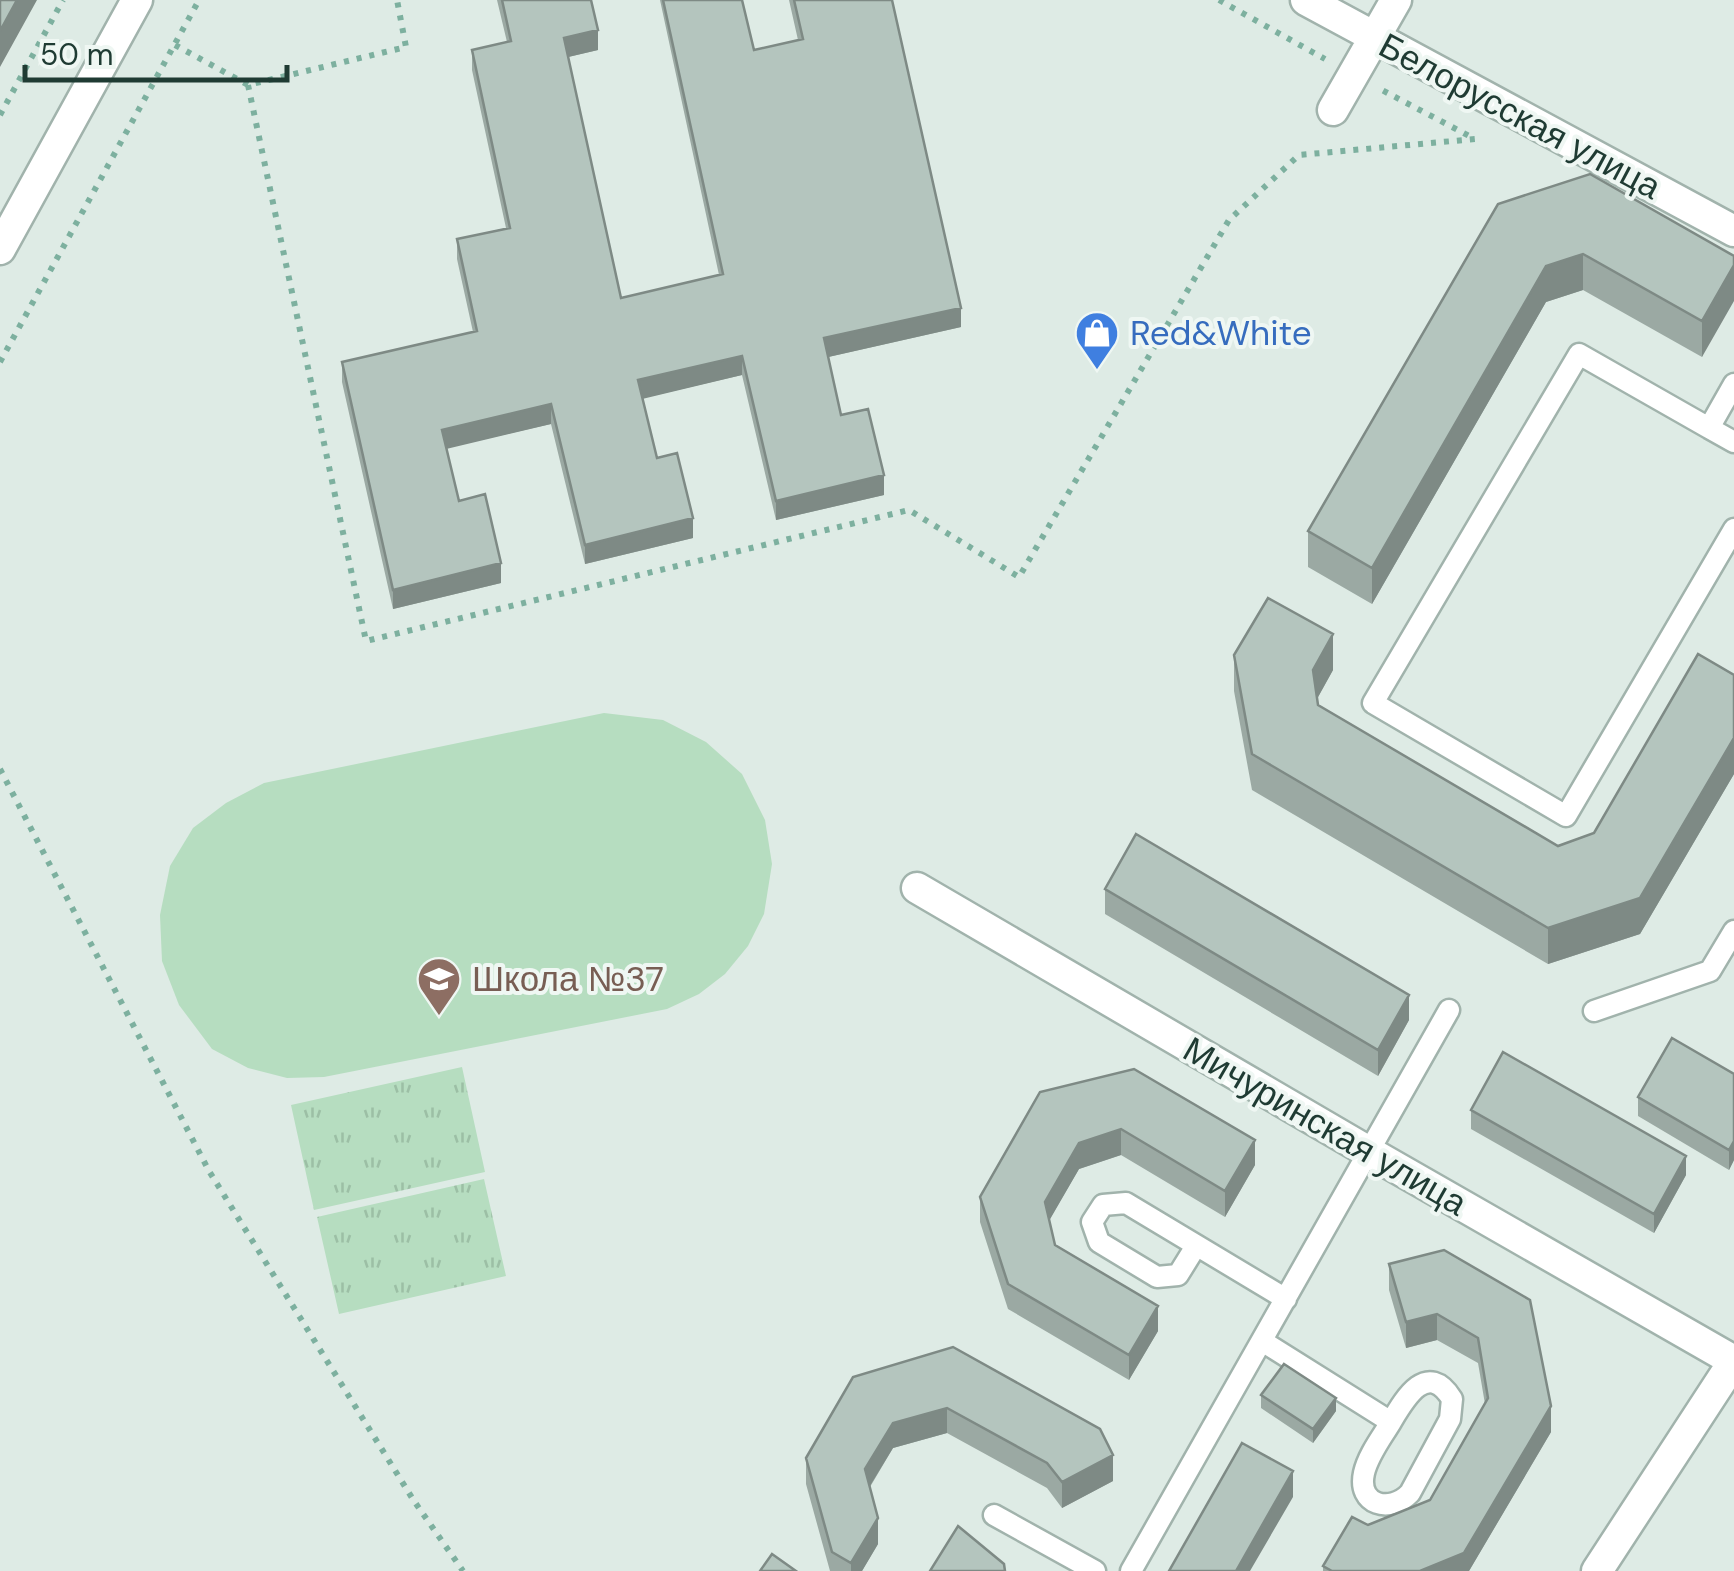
<svg xmlns="http://www.w3.org/2000/svg" width="1734" height="1571" font-family="'DM Sans',sans-serif">
<style>
.grass{fill:url(#grass-tufts)}
.garden{fill:#b6ddc0}
.lines{fill:none;stroke-linecap:round;stroke-linejoin:round}
.service-casing{stroke:#a1b3ac;stroke-width:25}
.minor-casing{stroke:#a1b3ac;stroke-width:35}
.path{stroke:#7db09f;stroke-width:6;stroke-dasharray:5 8;stroke-linecap:butt}
.service{stroke:#fff;stroke-width:20}
.minor{stroke:#fff;stroke-width:30}
.wall{fill:#9ba9a3}
.shaded-wall{fill:#7e8a85}
.building{fill:#b4c5be;stroke:#7e8a85;stroke-width:2.5}
.labels{text-anchor:middle;stroke-width:8;stroke-linejoin:round;paint-order:stroke}
.street-label{font-size:35px;fill:#1f3b33;stroke:#eff7f3}
.shop-label{font-size:35px;fill:#366cbe;stroke:#eff7f3;text-anchor:start}
.education-label{font-size:35px;fill:#785e54;stroke:#eff7f3;text-anchor:start}
</style>
<defs>
<pattern id="grass-tufts" width="24" height="20" patternUnits="userSpaceOnUse" patternTransform="scale(2.5)"><rect width="24" height="20" fill="#b6ddc0"/><path d="M3 7l-1-3M5 7V3M7 7l1-3M15 17l-1-3M17 17v-4M19 17l1-3" fill="none" stroke="#9cbfa5"/></pattern>
</defs>
<rect width="100%" height="100%" fill="#deebe5"/>
<path class="grass" d="M462 1067 485 1172 314 1210 291 1105Z
M484 1179 506 1276 339 1314 317 1217Z"/>
<path class="garden" d="M604 713 663 720 706 742 742 774 765 820 772 864 764 914 748 946 725 974 699 994 667 1009 324 1077 287 1078 248 1068 212 1049 179 1005 162 961 160 915 170 866 193 828 226 803 264 783Z"/>
<g class="lines">
<g class="service-casing">
<path id="service" d="M1734 384 1709 428 1734 442
M1709 428 1579 354 1373 703 1566 816 1734 529
M1594 1011 1710 971 1734 931
M1196 1246 1178 1275 1157 1277 1099 1242 1092 1222 1103 1205 1126 1203 1286 1299
M1262 1341 1391 1422C1382 1437 1368 1455 1364 1473 1357 1505 1390 1514 1410 1493L1450 1419 1452 1399C1427 1359 1404 1400 1391 1422
M994 1515 1095 1571
M1131 1571 1449 1010"/>
</g>
<g class="minor-casing">
<path id="minor" d="M1306 0 1734 231
M1333 110 1396 0
M0 249 137 0
M917 888 1369 1152 1734 1361
M1597 1571 1734 1361"/>
</g>
<path class="path" d="M1219 0 1325 59
M175 45 248 85 406 47 397 0
M248 85 366 641 909 510 1019 577 1229 220 1299 155 1475 139 1380 89
M0 115 63 0
M0 362 199 0
M0 769 209 1171 414 1501 463 1571"/>
<use href="#service" class="service"/>
<use href="#minor" class="minor"/>
</g>
<path class="wall" d="M497 0H591L598 50 568 57 621 298 719 275 660 0H742L754 50 798 40 789 0H892L961 327 828 357 841 415 884 495 776 520 742 375 643 398 657 458 693 538 585 564 551 424 446 448 459 501 501 583 393 609 342 382V362L473 332 457 259V239L506 228 472 70V50L507 42Z
M1498 204 1734 256 1702 357 1583 290 1546 302 1372 604 1308 567V531Z
M1234 655 1333 670 1317 699 1318 705 1558 846 1594 833 1734 675V774L1640 934 1548 964 1252 790 1234 691Z
M1105 889 1409 1020 1378 1076 1105 914Z
M1134 1069 1255 1165 1225 1217 1121 1155 1079 1169 1049 1220 1055 1245 1158 1331 1129 1380 1008 1309 980 1222V1197Z
M1734 1074V1160L1729 1170 1638 1116V1097Z
M1471 1110 1686 1175 1654 1233 1471 1129Z
M1444 1250 1551 1432 1469 1571H1323V1566L1368 1525 1430 1500 1485 1404 1478 1363 1437 1340 1406 1348 1389 1290V1264Z
M953 1347 1113 1481 1062 1508 1047 1488 947 1433 893 1448 870 1487 878 1544 862 1571H830L806 1484V1458Z
M1261 1395 1336 1411 1313 1443 1261 1408Z"/>
<path class="shaded-wall" d="M17 0H37L0 67V31Z
M598 30V50L564 58V38Z
M1583 254V290L1546 302 1372 604V568L1546 266Z
M1734 265V301L1702 357V321Z
M961 308V327L824 358V338Z
M742 356V375L638 400V380Z
M551 404V424L442 450V430Z
M884 475V495L776 520V501Z
M693 518V538L585 564V545Z
M501 563V583L393 609V590Z
M1333 634V670L1313 706V670Z
M1734 738V774L1640 934 1548 964V928Z
M1409 995V1020L1378 1076V1050Z
M1121 1129V1155L1079 1169 1045 1228V1202L1079 1143Z
M1255 1140V1165L1225 1217V1191Z
M1734 1141V1160L1729 1170V1150Z
M1686 1156V1175L1654 1233V1214Z
M1158 1306V1331L1129 1380V1355Z
M1437 1314V1340L1406 1348V1322Z
M1336 1398V1411L1313 1443V1429Z
M1551 1406V1432L1469 1571H1420Z
M947 1408V1433L893 1448 865 1494V1469L893 1423Z
M1113 1455V1481L1062 1508V1482Z
M1293 1471V1497L1250 1571H1236Z
M878 1518V1544L862 1571H851V1563Z"/>
<path class="building" d="M0 0H17L0 31Z
M502 0H591L598 30 564 38 621 298 723 274 663 0H742L754 50 803 39 794 0H892L961 308 824 338 841 415 868 409 884 475 776 501 742 356 638 380 657 458 677 453 693 518 585 545 551 404 442 430 459 501 485 494 501 563 393 590 342 362 477 331 457 239 510 228 472 50 511 41Z
M1590 174 1734 256V265L1702 321 1583 254 1546 266 1372 568 1308 531 1498 204Z
M1268 598 1333 634 1313 670 1318 705 1558 846 1594 833 1698 654 1734 675V738L1640 898 1548 928 1252 754 1234 655Z
M1136 834 1409 995 1378 1050 1105 889Z
M1672 1038 1734 1074V1141L1729 1150 1638 1097Z
M1503 1052 1686 1156 1654 1214 1471 1110Z
M1134 1069 1255 1140 1225 1191 1121 1129 1079 1143 1045 1202 1055 1245 1158 1306 1129 1355 1008 1284 980 1197 1040 1092Z
M1444 1250 1530 1300 1551 1406 1464 1553 1420 1571H1332L1323 1566 1352 1517 1368 1525 1430 1500 1488 1398 1478 1338 1437 1314 1406 1322 1389 1264Z
M953 1347 1100 1429 1113 1455 1062 1482 1047 1463 947 1408 893 1423 865 1469 878 1518 851 1563 832 1552 806 1458 853 1377Z
M1284 1364 1336 1398 1313 1429 1261 1395Z
M1242 1443 1293 1471 1236 1571H1169Z
M958 1526 1004 1564 1005 1571H930Z
M772 1554 796 1571H760Z"/>
<defs>
<g id="shop-pin" transform="scale(2.25)"><path d="M0 17L-7.5 6A9.5 9.5 0 1 1 7.5 6Z" fill="#3f7fe0" stroke="#eff7f3"/><path d="M-5-2.5h2.3a2.7 3.5 0 0 1 5.4 0H5L5.5 6h-11ZM-1.5-2.5h3a1.5 2.3 0 0 0-3 0Z" fill="#fff"/></g>
<g id="school-pin" transform="scale(2.25)"><path d="M0 17L-7.5 6A9.5 9.5 0 1 1 7.5 6Z" fill="#8d6e63" stroke="#eff7f3"/><path d="M0-5L7-2L0 1L-7-2ZM-4 1L0 2.5L4 1V4Q0 6-4 4Z" fill="#fff"/></g>
</defs>
<g fill-rule="evenodd">
<use href="#shop-pin" x="1097" y="333"/>
<use href="#school-pin" x="439" y="979"/>
</g>
<g class="labels">
<g class="street-label">
<text transform="translate(1520 116) rotate(28)" y="12">Белорусская улица</text>
<text transform="translate(1325 1126) rotate(30)" y="12">Мичуринская улица</text>
</g>
<g class="shop-label">
<text x="1130" y="345">Red&amp;White</text>
</g>
<g class="education-label">
<text x="472" y="991">Школа №37</text>
</g>
</g>
<path d="M25 65v15h262v-15" fill="none" stroke="#1f3b33" stroke-width="5"/>
<text x="40" y="65" font-size="30" fill="#1f3b33" stroke="#eff7f3" stroke-width="8" paint-order="stroke">50 m</text>
</svg>
